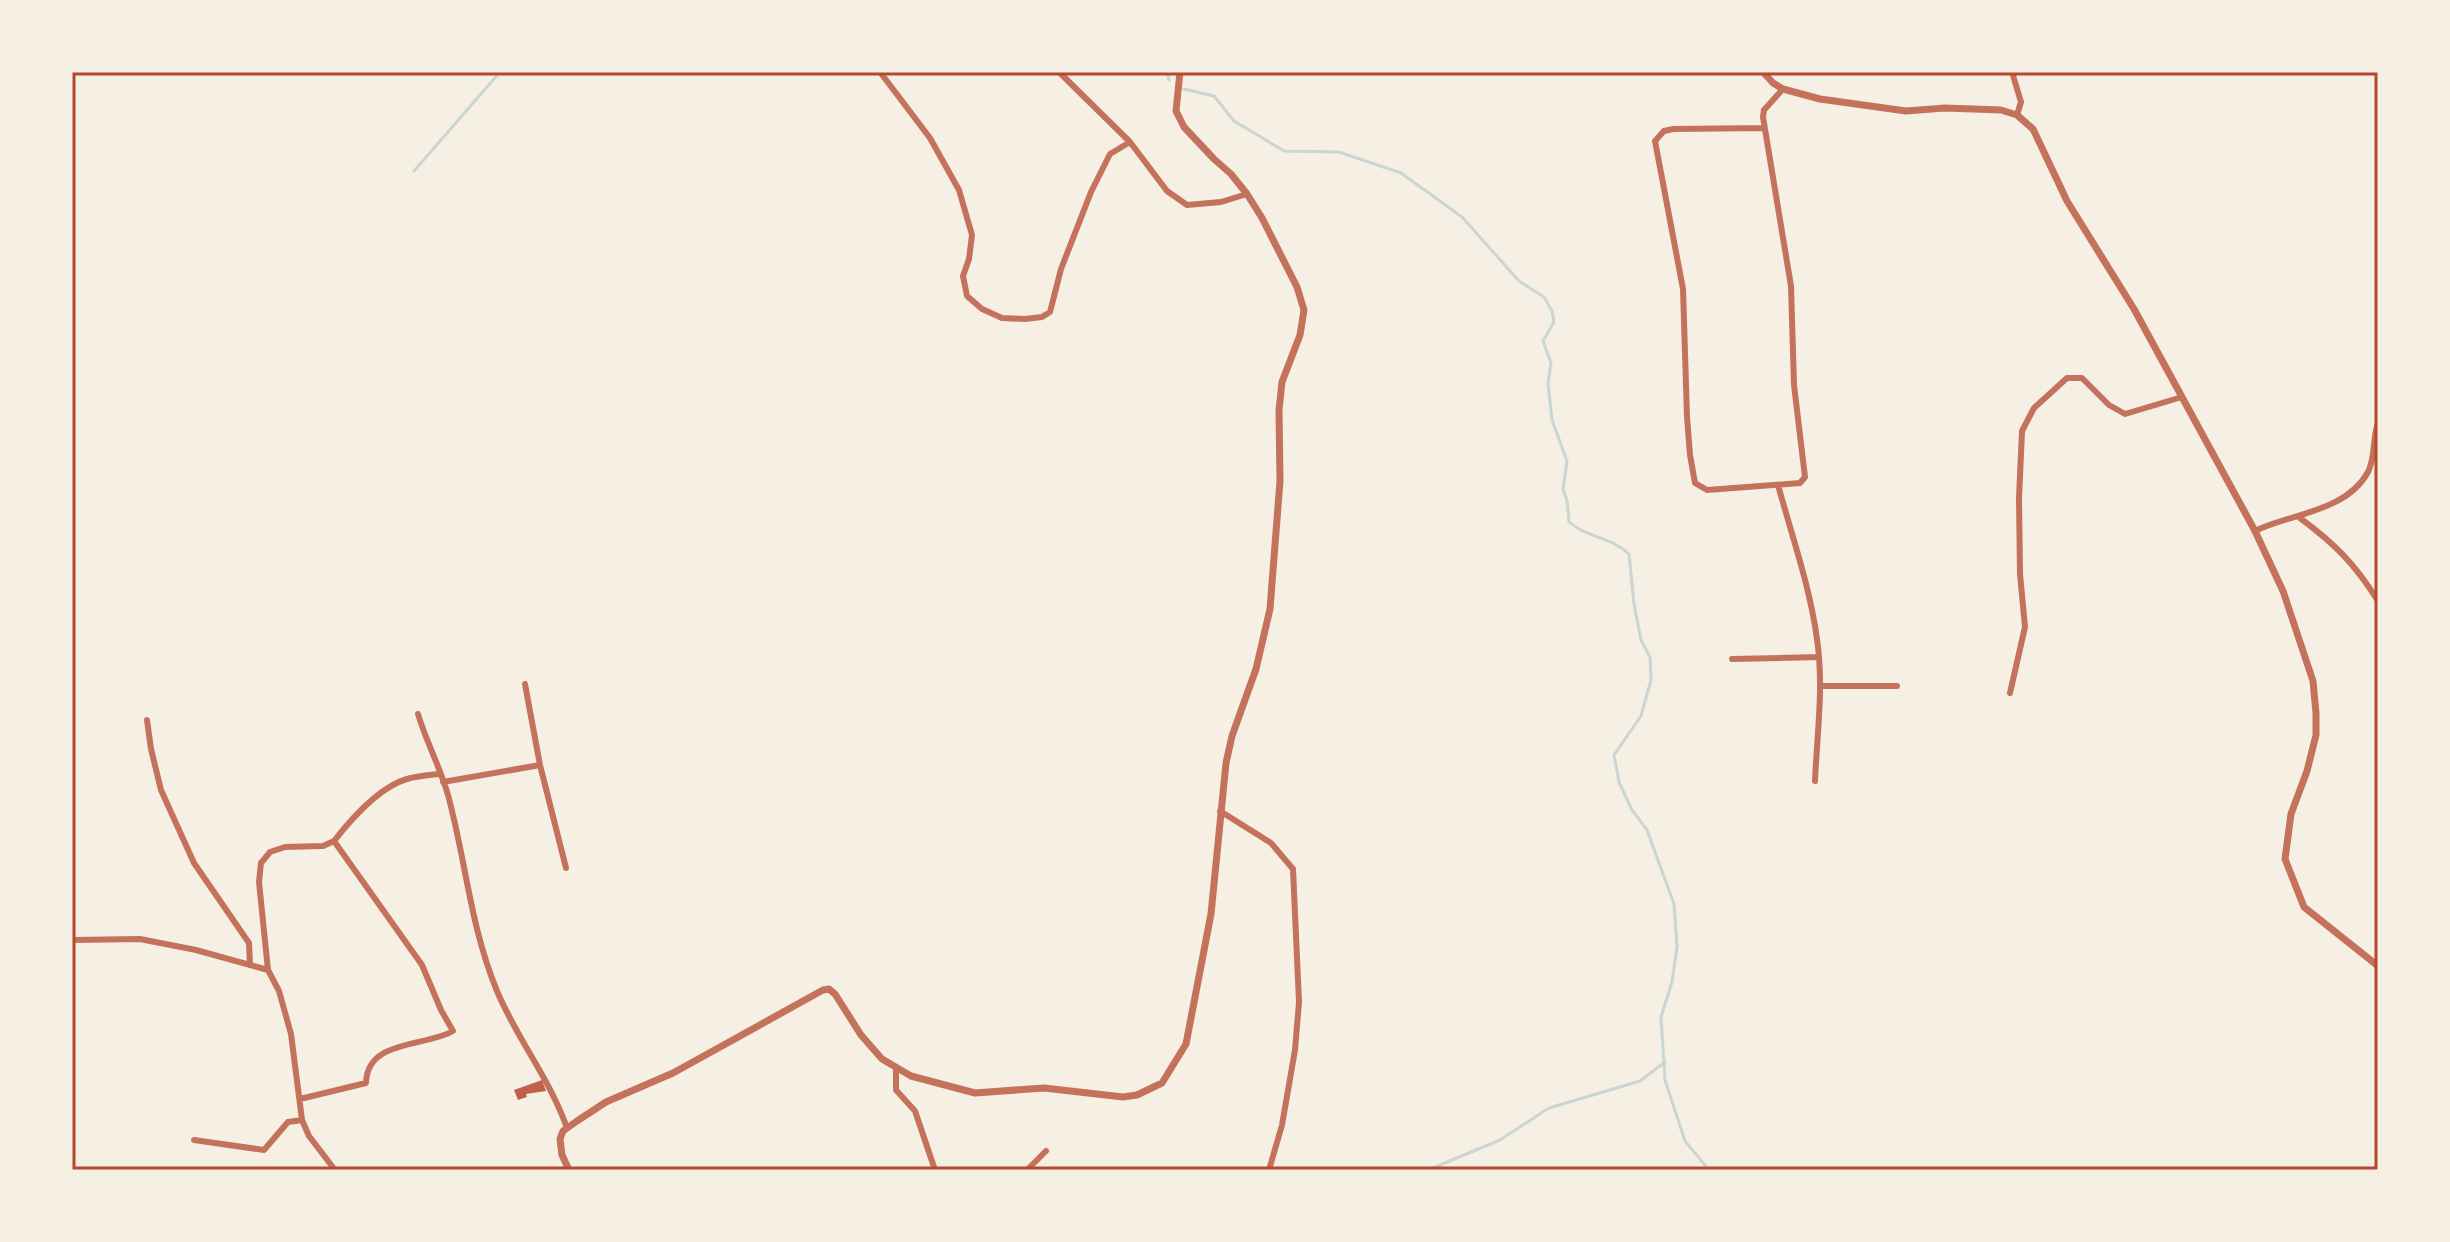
<svg xmlns="http://www.w3.org/2000/svg" width="2450" height="1242" font-family="'IBM Plex Sans',sans-serif">
<style>
.lines{fill:none;stroke-linecap:round;stroke-linejoin:round}
.stream{stroke:#c9d6d2;stroke-width:3}
.building{fill:#bf614a}
.minor{stroke:#c5725c;stroke-width:6}
.tertiary{stroke:#c5725c;stroke-width:7}
.neatline{fill:none;stroke:#b5482f;stroke-width:3}
</style>
<rect width="100%" height="100%" fill="#f6efe4"/>
<g class="lines">
<path class="stream" d="M1167 72 1169 80
M1184 89 1214 96 1234 121 1284 151 1339 152 1401 173 1462 217 1519 281 1544 297 1552 311 1554 322 1543 341 1551 363 1548 383 1552 420 1567 461 1563 490 1567 500 1569 522C1587 538 1610 536 1629 554L1634 604 1641 640 1650 657 1651 680 1641 716 1614 755 1619 782 1632 810 1647 830 1674 904 1677 947 1672 982 1661 1017 1665 1080 1685 1141 1709 1170
M414 171 500 72
M1428 1170 1500 1140 1549 1108 1640 1081 1665 1062"/>
</g>
<path class="building" d="M542 1080 546 1091 526 1094 527 1097 518 1100 514 1090Z"/>
<g class="lines">
<path class="minor" d="M880 72 930 138 959 190 972 235 969 259 963 276 967 296 982 309 1002 318 1025 319 1042 317 1050 312 1061 269 1091 192 1110 154 1130 142
M1059 72 1130 142 1167 191 1187 205 1221 202 1247 194
M2012 72 2021 102 2017 115
M1764 128 1673 129 1664 131 1655 141 1683 289 1687 417 1690 455 1695 483 1707 490 1800 483 1805 477 1794 385 1791 286 1763 117 1764 110 1783 89
M1778 485C1792 536 1810 587 1817 639 1824 686 1817 734 1815 781
M2300 518C2335 544 2355 564 2378 601
M2255 531C2292 513 2346 512 2368 472 2376 456 2372 439 2378 423
M1732 659 1819 657
M1820 686H1897
M2010 693 2025 627 2020 574 2019 498 2022 431 2034 408 2067 378H2082L2109 405 2125 414 2182 397
M418 714C426 741 440 767 448 795 466 861 470 926 497 991 517 1039 550 1079 567 1128
M147 720 151 749 161 790 194 863 249 943 250 965
M540 765 566 868
M443 782 540 765 525 684
M1220 811 1271 843 1293 869 1299 1002 1295 1050 1282 1125 1269 1170
M334 841 323 846 285 847 270 852 261 863 259 882 268 970 279 991 291 1034 302 1120 309 1136 335 1170
M72 940 140 939 196 950 268 970
M896 1068V1090L915 1111 935 1170
M300 1099 366 1083C367 1039 426 1047 453 1031L441 1010 422 965 334 841C352 818 379 787 407 779 417 776 429 775 439 774
M194 1140 264 1150 288 1122 302 1120
M1027 1170 1046 1151"/>
<path class="tertiary" d="M1763 72 1773 83 1783 89 1820 99 1906 111 1945 108 2001 110 2017 115 2033 129 2067 201 2134 309 2255 531 2283 591 2313 681 2316 713V735L2307 771 2291 814 2285 859 2304 907 2378 966
M569 1170 562 1155 560 1139 563 1131 577 1121 606 1102 673 1073 823 990 829 989 835 994 861 1035 882 1059 911 1076 975 1093 1044 1088 1123 1097 1137 1095 1162 1083 1186 1044 1211 914 1226 763 1232 736 1256 669 1270 609 1280 481 1279 410 1282 382 1300 335 1304 310 1297 287 1262 218 1247 194 1231 174 1214 159 1184 127 1176 111 1180 72"/>
</g>
<rect width="2450" height="1242" fill="none" stroke="#f6efe4" stroke-width="148"/>
<rect x="74" y="74" width="2302" height="1094" class="neatline"/>
</svg>
